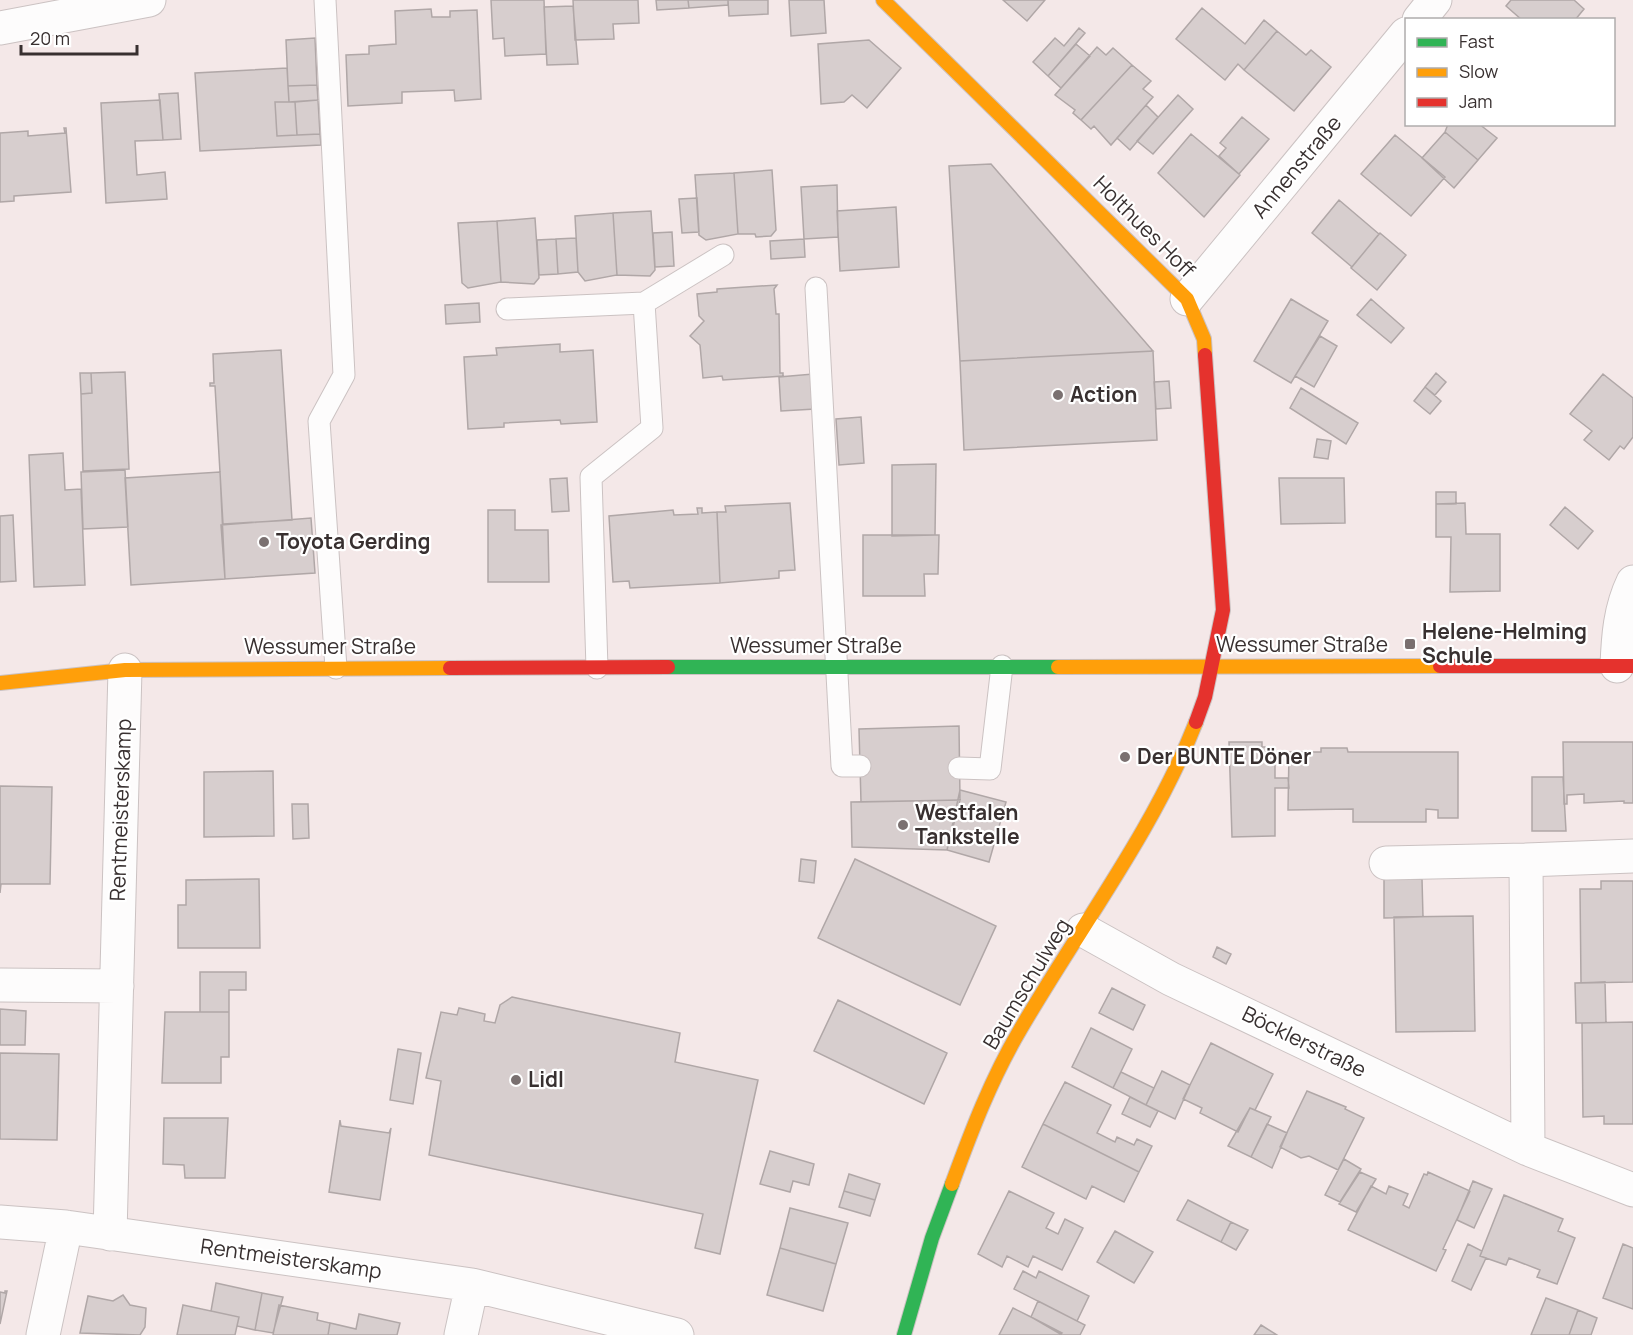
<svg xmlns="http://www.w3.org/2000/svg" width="1633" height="1335" font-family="Manrope,sans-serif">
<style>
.building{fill:#d7cece;stroke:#b0a7a7;stroke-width:1.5}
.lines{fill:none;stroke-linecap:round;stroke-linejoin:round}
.lane-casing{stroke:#cbc2c2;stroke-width:23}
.street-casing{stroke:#cbc2c2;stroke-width:35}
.fast-casing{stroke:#cbc2c2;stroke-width:16}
.slow-casing{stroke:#cbc2c2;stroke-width:16}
.jam-casing{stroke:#cbc2c2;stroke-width:16}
.lane{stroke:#fdfcfc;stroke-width:21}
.street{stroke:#fdfcfc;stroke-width:33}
.fast{stroke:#30b455;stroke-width:14}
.slow{stroke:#ff9f0a;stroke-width:14}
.jam{stroke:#e5322d;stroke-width:14}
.poi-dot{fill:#7a7070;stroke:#fff;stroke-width:2}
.labels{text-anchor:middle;stroke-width:4.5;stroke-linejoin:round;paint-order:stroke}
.street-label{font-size:21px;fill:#383030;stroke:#fff}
.poi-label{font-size:21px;font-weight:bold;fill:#383030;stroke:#fff;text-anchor:start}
</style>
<rect width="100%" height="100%" fill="#f4e8e8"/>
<path class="building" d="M491 0H544L546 54 505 56 504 38 493 39Z
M573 0H638L639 23 613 24 614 39 575 40Z
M656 0H688L689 8 657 10Z
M688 0H728V5L689 8Z
M728 0H768V14L729 16Z
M789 0H824L826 33 791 36Z
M1003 0H1045L1027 21Z
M1511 0H1574L1584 9 1575 20H1522L1506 6Z
M573 6 578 64 547 65 544 7Z
M1202 8 1245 44 1264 20 1277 31 1244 70 1238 64 1225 80 1176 39Z
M431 9 432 17H450V11L477 10 481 99 455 101 454 90 402 92V103L348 106 346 55 369 54V46L396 44 395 11Z
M1079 28 1085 33 1048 76 1033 62 1055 38 1064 46Z
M1277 31 1306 55 1311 50 1331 67 1294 111 1244 70Z
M315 38 317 85 288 86 286 40Z
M869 40 901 68 867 108 852 95 844 102 821 104 818 44Z
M1076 44 1090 56 1061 88 1048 76Z
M1097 47 1106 55 1113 48 1132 65 1081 120 1073 113 1075 110 1055 95Z
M1132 65 1151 81 1143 89 1153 97 1111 145 1094 126 1091 129 1081 120Z
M287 68 289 102H275L277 136 320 134 321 145 200 151 195 73Z
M317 85 318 100 289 102 288 86Z
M178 93 181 139 163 140 159 94Z
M1178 95 1193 109 1153 154 1137 141Z
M160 100 163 140 135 141 137 175 165 172 167 199 106 203 101 103Z
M318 100 320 134 297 135 295 102Z
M275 102H295L297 135 277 136Z
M1146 105 1158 117 1130 150 1117 138Z
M1242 117 1269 139 1239 174 1219 156 1226 148 1220 143Z
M1448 124H1479L1497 138 1478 160 1445 132Z
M64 128H66L71 192 14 196V201L0 202V133L28 131V136L65 133Z
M1445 132 1478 160 1454 188 1422 158Z
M1191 134 1240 175 1204 217 1158 173Z
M1395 135 1445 177 1411 216 1361 174Z
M991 164 1153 351 960 361 949 166Z
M772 170 776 230 771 236 756 237 755 234H738L734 173Z
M734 173 738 234 706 240 699 235 695 175Z
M837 185 838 237 804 239 801 187Z
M697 198 699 232 682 233 679 199Z
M1339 200 1379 234 1352 267 1312 233Z
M896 207 899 267 840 271 837 211Z
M651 211 655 270 650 276 617 275 613 213Z
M613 213 617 275 585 281 578 272 575 216Z
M535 218 539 278 534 284 501 282 497 221Z
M497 221 501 282 468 288 462 283 458 223Z
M672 232 674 266 655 267 653 233Z
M1380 233 1406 255 1377 290 1351 268Z
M576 238 578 272 558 274 556 239Z
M556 239 558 274 539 275 537 240Z
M804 239 805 257 771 259 770 241Z
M777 285 774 289 776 314H779L780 373H783V376L723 380 722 376 703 378 700 345 690 336 704 321 699 316 697 294 717 292V289Z
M1291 299 1328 321 1291 383 1254 361Z
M1371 299 1404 328 1391 343 1357 315Z
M479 303 480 322 446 324 445 305Z
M1320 336 1337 346 1314 387 1295 376Z
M560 344V352L593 350 597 422 561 424 560 420 504 423V427L468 429 464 357 497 355 496 348Z
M281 350 292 520 223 524 215 386H210V383H214L213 354Z
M1153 351 1157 440 964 450 960 361Z
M125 372 129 469 83 471 81 394 92 393 91 373Z
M80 373H91L92 393 81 394Z
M1436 373 1446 382 1435 395 1425 387Z
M813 374 815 409 781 411 779 377Z
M1603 374 1633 398V437L1624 449 1620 446 1609 460 1584 440 1592 431 1570 414Z
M1169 381 1171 408 1156 409 1154 382Z
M1425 387 1441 401 1430 414 1414 401Z
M1301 388 1358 423 1346 444 1290 408Z
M861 417 864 463 839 465 836 419Z
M1317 439 1331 441 1328 459 1314 457Z
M63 453 65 490 81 489 85 585 34 587 29 455Z
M936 464 935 535 892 536V465Z
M125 470 128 527 83 529 81 472Z
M220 472 225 579 131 585 125 478Z
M567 478 569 511 552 512 550 479Z
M1279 478H1344L1345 523 1281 524Z
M1436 492H1456V504H1436Z
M790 503 795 570 779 571V578L720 583 717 512H726L725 506Z
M1465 503 1466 534H1500V591L1450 592 1451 537H1436V504Z
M1565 507 1593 531 1578 549 1550 525Z
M697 508H702V513L717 512 720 583 630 588 629 581 613 582 609 516 673 510 674 515 698 514Z
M488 510H515V530H548L549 582H488Z
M13 515 16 581 0 582V516Z
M311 518 315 573 225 579 221 525Z
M863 535H939L938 574H924L925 596H863Z
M959 726 960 800 861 802 859 729Z
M1229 742H1262V747H1275V778H1288L1289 788H1275V836L1232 837Z
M1563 742H1633V803H1624V801L1584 803V794L1567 795V804H1564Z
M1321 748H1347L1348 752H1458V818H1438V810L1426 809V822H1353V809L1288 810 1289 752H1321Z
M273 771 274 836 204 837V772Z
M1532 777H1563L1566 831H1532Z
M0 786 52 787 50 884H1L0 893Z
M960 790 1006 802 989 862 947 850Z
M960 800 947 850 852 847 851 802Z
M292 804H308L309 838 293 839Z
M801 859 816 861 814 883 799 881Z
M855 859 996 926 960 1005 818 938Z
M259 879 260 948H178V905H186V880Z
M1384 879H1422L1423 917 1384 918Z
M1601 881H1633V982L1581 983 1580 889H1601Z
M1473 916 1475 1031 1396 1032 1394 917Z
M1217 947 1231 954 1226 964 1213 957Z
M200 972H246V990H229V1012H200Z
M1605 982 1606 1023H1576L1575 983Z
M1112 988 1145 1005 1133 1030 1099 1013Z
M512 997 680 1033 675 1062 758 1080 720 1254 695 1248 703 1214 429 1155 441 1081 426 1078 441 1012 457 1015 459 1008 485 1014 484 1021 495 1023 500 1005Z
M838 1000 947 1053 924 1104 814 1051Z
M0 1009 26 1011 25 1045H0Z
M165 1012H229V1057H221V1083H162Z
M1633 1022V1124H1604V1116L1583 1117 1582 1023Z
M1091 1028 1132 1049 1113 1088 1072 1067Z
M1211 1043 1273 1074 1255 1110 1250 1108 1238 1132 1200 1113 1202 1108 1183 1099Z
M398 1049 421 1053 413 1104 390 1100Z
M0 1053 59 1054 57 1140 0 1139Z
M1162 1071 1190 1085 1175 1119 1146 1105Z
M1121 1072 1154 1088 1146 1105 1113 1088Z
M1065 1082 1111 1105 1097 1133 1115 1142 1117 1137 1134 1145 1137 1139 1152 1146 1139 1172 1043 1124Z
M1307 1091 1346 1107 1345 1109 1364 1118 1338 1170 1309 1156 1301 1158 1280 1147Z
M1130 1097 1158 1111 1150 1127 1122 1114Z
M1250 1108 1271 1117 1251 1157 1228 1146Z
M164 1118H228L225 1178H185L184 1165 163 1164Z
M340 1120 341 1126 389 1133 391 1128 380 1200 329 1192Z
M1043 1124 1139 1172 1124 1202 1092 1186 1086 1199 1022 1167Z
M1267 1124 1287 1133 1272 1168 1251 1157Z
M770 1151 814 1164 809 1185 793 1181 790 1192 760 1184Z
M1344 1159 1361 1169 1340 1202 1325 1195Z
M1360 1172 1376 1179 1356 1212 1339 1204Z
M1428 1172 1470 1191 1443 1249 1446 1250 1436 1271 1348 1230 1371 1186 1386 1194 1389 1186 1408 1194 1403 1205 1409 1208 1424 1174 1427 1175Z
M849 1174 880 1184 875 1200 844 1191Z
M1473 1181 1492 1189 1474 1228 1457 1220Z
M844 1191 875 1200 870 1216 839 1207Z
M1009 1191 1054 1213 1046 1228 1058 1234 1065 1219 1083 1228 1062 1270 1033 1256 1028 1267 1007 1256 1002 1267 978 1254Z
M1504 1195 1563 1219 1558 1231 1575 1238 1557 1284 1537 1277 1540 1270 1509 1258 1506 1265 1480 1256Z
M1188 1200 1231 1222 1221 1242 1177 1220Z
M790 1208 848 1223 836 1264 780 1248Z
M1231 1222 1248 1230 1236 1250 1221 1242Z
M1115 1231 1153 1252 1134 1283 1097 1262Z
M1468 1244 1482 1251 1480 1256 1486 1258 1471 1290 1452 1281Z
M1623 1244 1633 1248V1309L1603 1298Z
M780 1248 836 1264 823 1311 767 1295Z
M1023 1271 1036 1278 1039 1271 1089 1296 1077 1321 1014 1289Z
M216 1283 262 1293 255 1330 237 1326 239 1317 211 1311Z
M5 1291H7L0 1324V1292L5 1293Z
M262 1293 283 1297 273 1333 255 1330Z
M123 1295 130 1305 146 1308 145 1327 140 1335 80 1333 88 1296 113 1301Z
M1546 1298 1578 1310 1569 1335H1531Z
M1038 1301 1085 1325 1080 1335H1062L1031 1317Z
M183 1305 239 1317 235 1335H177Z
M279 1305 318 1313 317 1320 330 1323 328 1335H273Z
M1013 1308 1031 1317 1062 1333 1060 1335H999Z
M1578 1310 1597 1318 1591 1335H1569Z
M359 1314 400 1323 397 1335H328L330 1323 356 1329Z
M1261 1325 1277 1335H1254Z"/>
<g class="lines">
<g class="lane-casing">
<path id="lane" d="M325 0 344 375 319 421 336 668
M816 288 842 766H860
M644 303 723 255
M507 309 644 303 652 428 591 477 597 668
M959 768 990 769 1002 666"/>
</g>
<g class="street-casing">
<path id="street" d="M1419 20 1435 0
M0 28 149 0
M1187 299 1406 34
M1617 666C1618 637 1620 609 1633 582
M1386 863 1526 860
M1083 930 1171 979 1528 1149 1633 1190
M0 985 117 986
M1528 1149 1526 860 1633 856
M0 1222 66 1227 472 1285 677 1335
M110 1234 125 670
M43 1335 66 1227
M461 1335 472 1285"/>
</g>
<g class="fast-casing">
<path id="fast" d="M668 667H1058
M904 1335 932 1238 952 1184"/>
</g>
<g class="slow-casing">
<path id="slow" d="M883 0 1187 299 1204 339 1205 355
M1058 667 1440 666
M0 683 125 670 450 668
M952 1184C971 1132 991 1079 1020 1030 1079 928 1153 832 1196 722"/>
</g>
<g class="jam-casing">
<path id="jam" d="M1440 666H1633
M450 668 668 667
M1196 722 1205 697 1223 610 1205 355"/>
</g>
<use href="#lane" class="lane"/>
<use href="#street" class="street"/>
<use href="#fast" class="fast"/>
<use href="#slow" class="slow"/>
<use href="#jam" class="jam"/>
</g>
<g class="poi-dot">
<circle cx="1058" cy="395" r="6"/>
<circle cx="264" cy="542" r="6"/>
<rect x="1404" y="638" width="12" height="12" rx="3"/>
<circle cx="1125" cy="757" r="6"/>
<circle cx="903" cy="825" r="6"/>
<circle cx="516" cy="1080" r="6"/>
</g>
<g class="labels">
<g class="street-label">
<text transform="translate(1297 167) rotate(-50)" y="7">Annenstraße</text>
<text transform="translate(1144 227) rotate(45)" y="7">Holthues Hoff</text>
<text x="1302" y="652">Wessumer Straße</text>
<text x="816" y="653">Wessumer Straße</text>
<text x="330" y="654">Wessumer Straße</text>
<text transform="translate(121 810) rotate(-88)" y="7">Rentmeisterskamp</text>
<text transform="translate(1027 984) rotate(-59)" y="7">Baumschulweg</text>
<text transform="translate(1304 1042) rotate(26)" y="7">Böcklerstraße</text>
<text transform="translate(291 1259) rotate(8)" y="7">Rentmeisterskamp</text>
</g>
<g class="poi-label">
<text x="1070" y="402">Action</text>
<text x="276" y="549">Toyota Gerding</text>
<text x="1422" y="639">Helene-Helming<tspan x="1422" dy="24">Schule</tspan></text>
<text x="1137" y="764">Der BUNTE Döner</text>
<text x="915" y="820">Westfalen<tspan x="915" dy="24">Tankstelle</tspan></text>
<text x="528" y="1087">Lidl</text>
</g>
</g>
<rect x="1405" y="18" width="210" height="108" fill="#ffffff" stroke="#afacac" stroke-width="1.5"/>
<rect x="1417" y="38" width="30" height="9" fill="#30b455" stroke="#afacac" stroke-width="1.5"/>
<text x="1459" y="48" font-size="18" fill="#383030">Fast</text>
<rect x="1417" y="68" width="30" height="9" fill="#ff9f0a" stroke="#afacac" stroke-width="1.5"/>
<text x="1459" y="78" font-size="18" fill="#383030">Slow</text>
<rect x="1417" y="98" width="30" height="9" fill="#e5322d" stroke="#afacac" stroke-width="1.5"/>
<text x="1459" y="108" font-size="18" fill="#383030">Jam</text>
<path d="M21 45v9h116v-9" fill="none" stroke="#383030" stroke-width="3"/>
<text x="30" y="45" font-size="18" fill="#383030" stroke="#ffffff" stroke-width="4.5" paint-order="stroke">20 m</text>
</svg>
